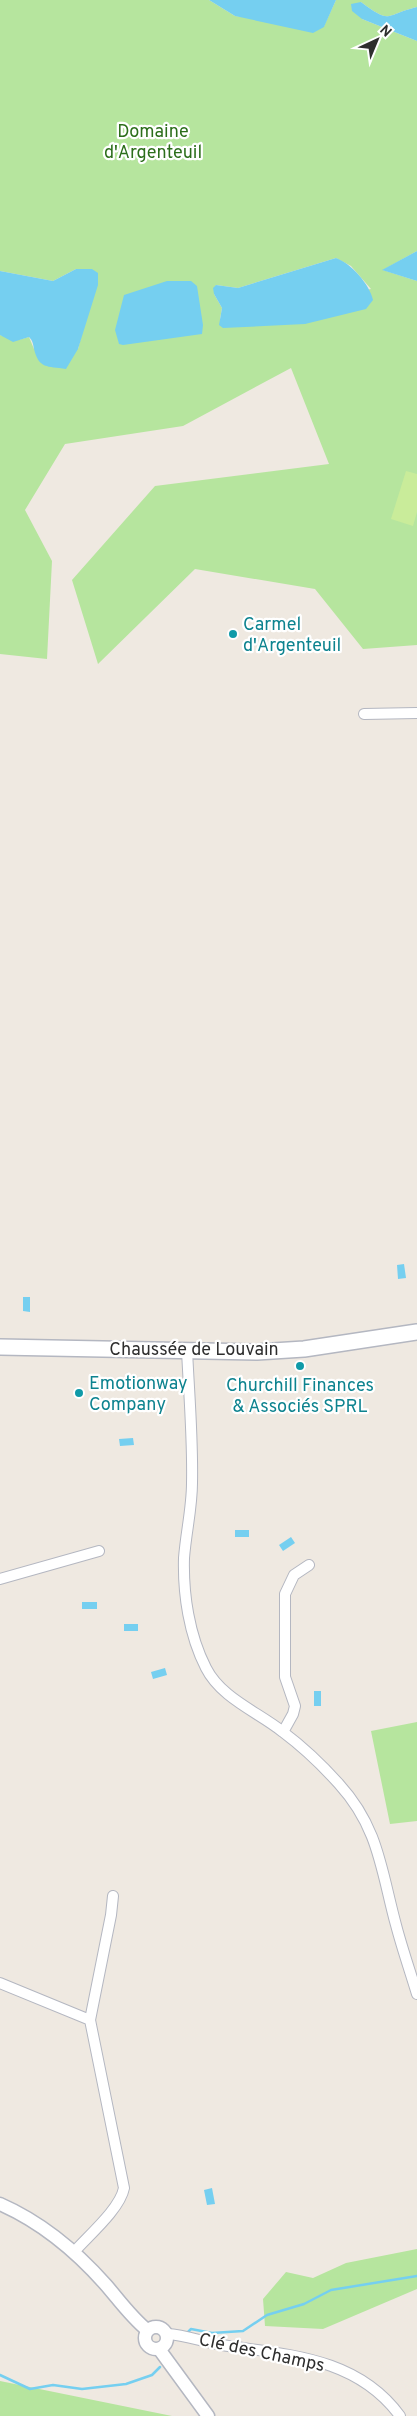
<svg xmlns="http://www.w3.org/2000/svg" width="417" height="2416" font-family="Overpass,sans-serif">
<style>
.green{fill:#b6e59e;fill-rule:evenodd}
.pitch{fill:#c9ec9a}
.water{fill:#75cff0}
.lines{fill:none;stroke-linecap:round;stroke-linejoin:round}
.stream{stroke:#75cff0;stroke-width:2.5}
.minor-casing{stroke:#b4b7c1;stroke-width:12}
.tertiary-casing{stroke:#b4b7c1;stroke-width:15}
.secondary-casing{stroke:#b4b7c1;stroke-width:18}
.minor{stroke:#fff;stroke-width:10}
.tertiary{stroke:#fff;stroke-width:12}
.secondary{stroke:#fff;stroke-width:15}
.culture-dot{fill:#0f9aa8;stroke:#fff;stroke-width:2}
.labels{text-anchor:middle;stroke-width:4.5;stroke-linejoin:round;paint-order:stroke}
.park-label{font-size:18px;fill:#2c6e1b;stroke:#fff}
.culture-label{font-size:18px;fill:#0d838f;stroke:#fff;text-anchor:start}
.street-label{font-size:18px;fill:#2e2e2e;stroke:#fff}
</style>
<rect width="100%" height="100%" fill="#efe9e1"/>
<path class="green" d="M0 0H209L235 16 324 26 336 0H417V7C384 15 392 25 361 2L362 19 417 41V251L383 270 417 281V645L363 649 315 589 195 569 98 664 72 580 155 486 329 464 291 368 183 426 65 444 25 510 52 561 47 659 0 654V335L18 340 29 337 34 349H78L84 326V270L76 269 53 281 0 271ZM336 258 351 266 371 289 220 319 222 308 214 294 216 285 238 288Z
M417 1722V1821L390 1824 371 1731Z
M417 2249V2289L323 2329 265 2326 263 2299 286 2272 313 2278 346 2263Z
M0 2381 172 2416H0Z"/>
<path class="pitch" d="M406 471 417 474V512L413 526 391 519Z"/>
<path class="water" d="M209 0H336L324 27 313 33 235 16Z
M361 2C392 25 384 15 417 7V41L362 19 352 11 351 4Z
M417 251V281L382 270Z
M336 258C351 263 370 285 373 300L366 309 305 324 223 328 219 325 222 308 214 294 213 288 216 285 238 288Z
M76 269H92L98 273V285L78 349 66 369C47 366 39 369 34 349 33 344 33 341 29 337L13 342 0 335V271L53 281Z
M167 281H191L197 286 203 325 202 334 123 345 119 344 115 330 124 295Z
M404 1264 406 1278 398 1279 397 1265Z
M23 1297H30V1312L23 1311Z
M133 1438 134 1445 120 1446 119 1439Z
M235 1530H249V1537H235Z
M291 1537 295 1543 283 1551 279 1545Z
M82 1602H97V1609H82Z
M124 1624H138V1631H124Z
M165 1668 167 1675 153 1679 151 1672Z
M314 1691H321V1706H314Z
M212 2188 215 2204 207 2205 204 2190Z"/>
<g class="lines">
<path class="stream" d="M188 2332 191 2329 212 2333 243 2331 267 2315 304 2304 331 2290 417 2276
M0 2375 30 2389 53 2385 82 2389 126 2384 152 2375 160 2367"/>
<g class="minor-casing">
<path id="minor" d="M364 714 417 713
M187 1350C189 1394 193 1439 192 1483 192 1508 186 1532 184 1558 183 1594 189 1635 206 1668 221 1698 258 1712 283 1732 303 1747 322 1765 339 1784 379 1828 381 1870 396 1925 402 1948 410 1971 417 1994
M0 1579 99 1551
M283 1732 293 1714 295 1706 285 1677V1594L294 1575 309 1565
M0 1983 90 2020
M74 2252C88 2236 120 2209 124 2188L90 2020 111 1915 113 1896
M167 2334C186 2335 203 2342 222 2345 288 2355 357 2357 400 2416"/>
</g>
<g class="tertiary-casing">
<path id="tertiary" d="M0 2204C41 2222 76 2251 106 2285 119 2300 131 2317 147 2330
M145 2338a11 11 0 1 1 22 0a11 11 0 1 1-22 0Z
M159 2349 208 2416"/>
</g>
<g class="secondary-casing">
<path id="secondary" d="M0 1347 257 1352 304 1349 417 1332"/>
</g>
<use href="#minor" class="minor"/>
<use href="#tertiary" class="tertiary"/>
<use href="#secondary" class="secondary"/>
</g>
<g class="culture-dot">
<circle cx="233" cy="634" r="5"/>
<circle cx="300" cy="1366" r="5"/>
<circle cx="79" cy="1393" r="5"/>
</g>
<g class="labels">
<g class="park-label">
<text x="153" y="137">Domaine<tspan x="153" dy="21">d'Argenteuil</tspan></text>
</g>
<g class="culture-label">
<text x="243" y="630">Carmel<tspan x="243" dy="21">d'Argenteuil</tspan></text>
<text x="89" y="1389">Emotionway<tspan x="89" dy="21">Company</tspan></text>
<text x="300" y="1391" text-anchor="middle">Churchill Finances<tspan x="300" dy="21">&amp; Associés SPRL</tspan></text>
</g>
<g class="street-label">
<text x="194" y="1355">Chaussée de Louvain</text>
<text transform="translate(262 2352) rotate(12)" y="6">Clé des Champs</text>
</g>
</g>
<g transform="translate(377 40) rotate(44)" stroke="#ffffff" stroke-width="4" paint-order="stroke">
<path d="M0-4L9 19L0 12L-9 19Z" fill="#2e2e2e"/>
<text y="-8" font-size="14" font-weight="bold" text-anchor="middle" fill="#2e2e2e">N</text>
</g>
</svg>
